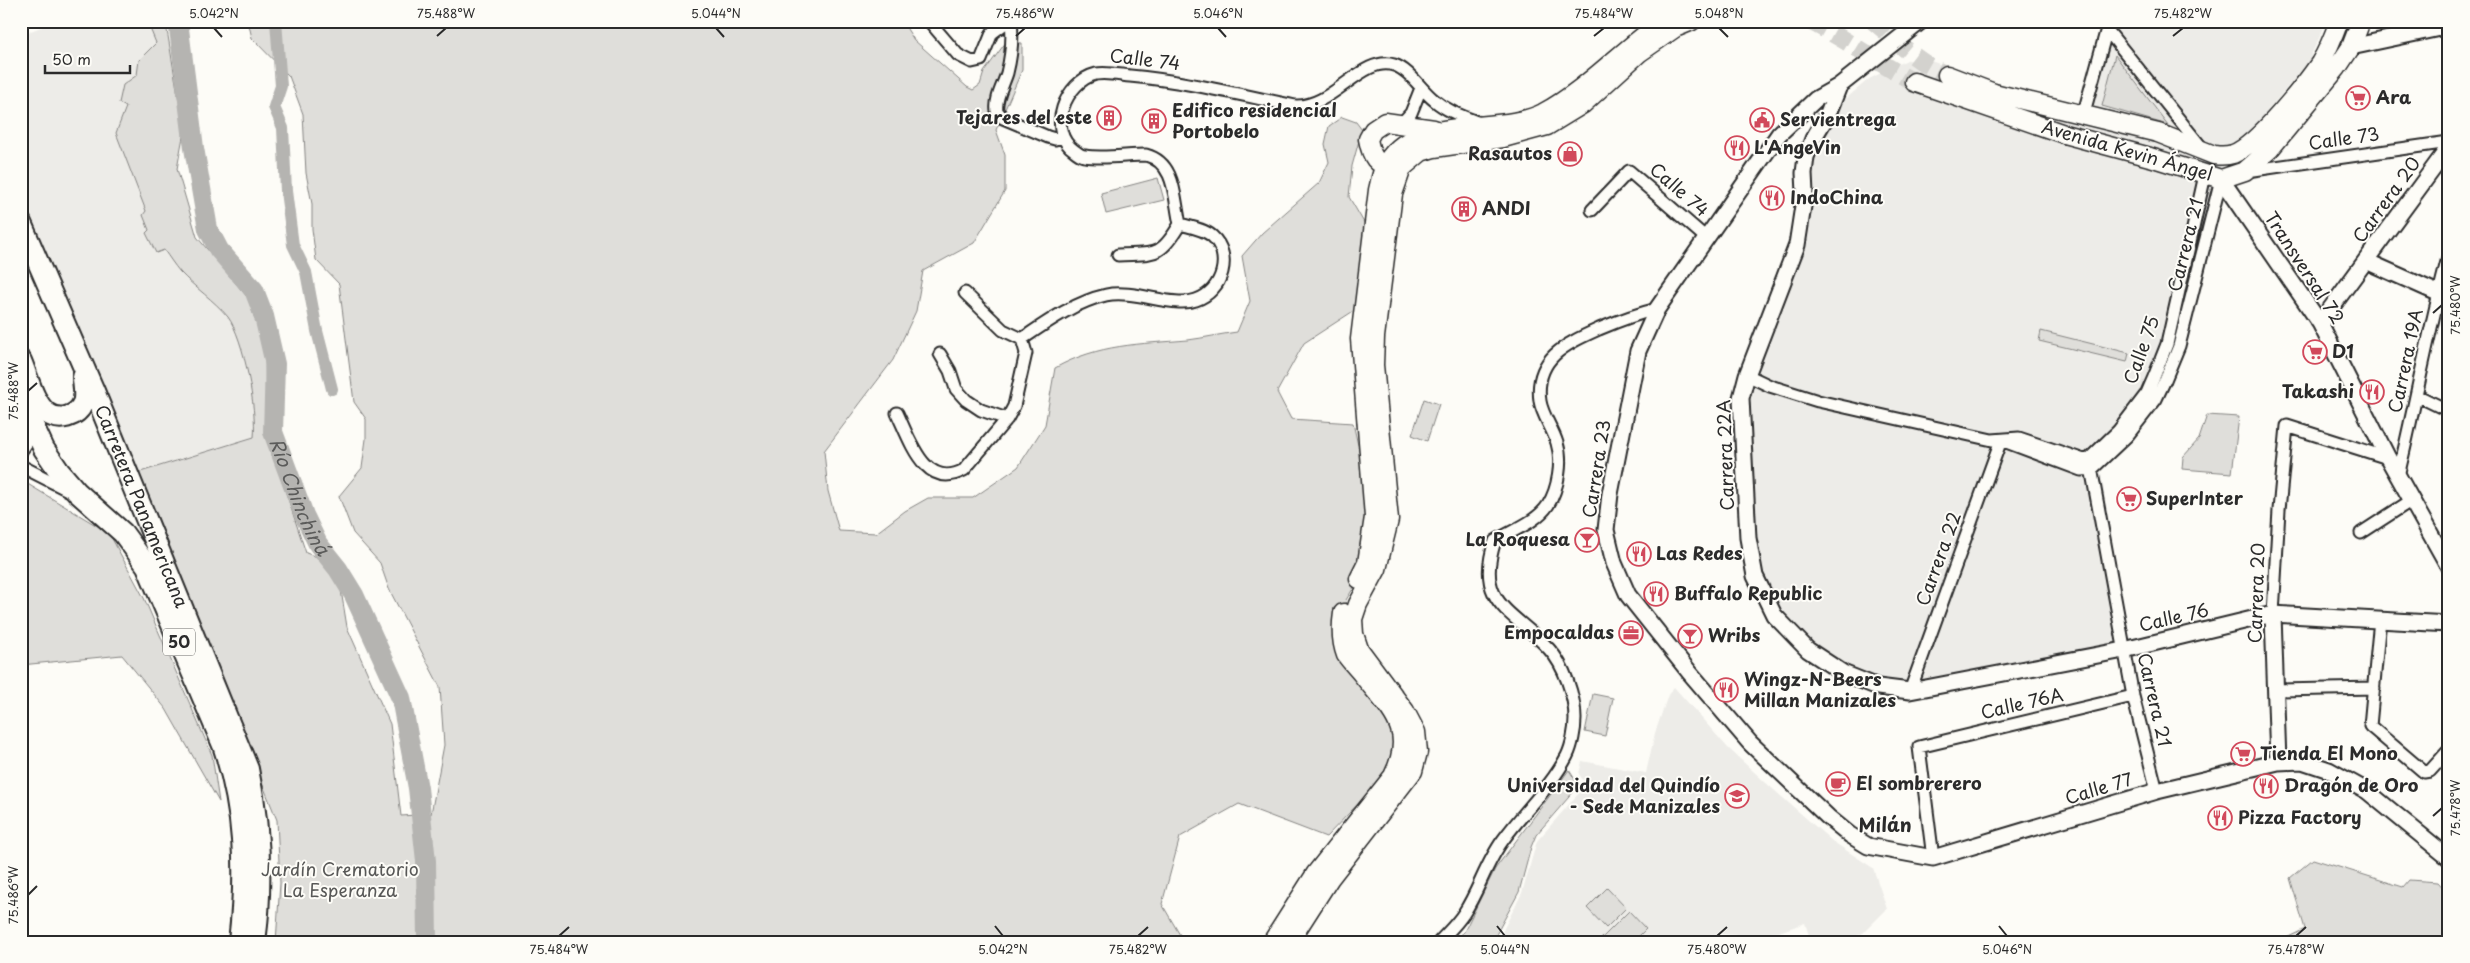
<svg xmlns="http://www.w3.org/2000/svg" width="2470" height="963" font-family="'Playpen Sans',sans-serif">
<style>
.built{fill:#edece8}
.green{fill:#dfdeda;stroke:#858482}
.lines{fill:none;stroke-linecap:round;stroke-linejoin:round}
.canal{stroke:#b5b4b1;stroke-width:12}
.river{stroke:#b5b4b1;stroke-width:20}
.primary-tunnel{stroke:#d3d2ce;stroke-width:18;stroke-dasharray:18 9;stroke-linecap:butt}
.street-casing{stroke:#2b2b2b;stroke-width:15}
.secondary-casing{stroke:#2b2b2b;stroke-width:19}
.primary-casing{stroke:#2b2b2b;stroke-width:21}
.highway-casing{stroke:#2b2b2b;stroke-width:24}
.street{stroke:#fdfcf7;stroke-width:11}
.secondary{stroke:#fdfcf7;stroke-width:15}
.primary{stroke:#fdfcf7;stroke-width:18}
.highway{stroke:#fdfcf7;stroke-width:20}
.ticks{fill:none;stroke:#2b2b2b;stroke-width:2}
.labels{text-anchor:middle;stroke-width:4;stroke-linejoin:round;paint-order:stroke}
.shield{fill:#fdfcf7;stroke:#6a6a68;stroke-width:1}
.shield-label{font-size:16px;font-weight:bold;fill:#2b2b2b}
.street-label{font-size:18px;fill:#2b2b2b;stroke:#fdfcf7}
.poi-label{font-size:18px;font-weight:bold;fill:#2b2b2b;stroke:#fdfcf7;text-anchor:start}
.park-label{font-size:18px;fill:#585857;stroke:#fdfcf7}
.water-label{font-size:19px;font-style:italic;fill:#5b5b5a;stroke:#fdfcf7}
.neighbourhood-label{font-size:19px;font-weight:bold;fill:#2b2b2b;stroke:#fdfcf7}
.neatline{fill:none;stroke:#2b2b2b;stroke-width:2}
.ticks-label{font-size:12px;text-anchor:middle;fill:#2b2b2b}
</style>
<rect width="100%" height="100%" fill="#fdfcf7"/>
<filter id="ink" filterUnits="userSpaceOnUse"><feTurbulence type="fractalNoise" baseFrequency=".02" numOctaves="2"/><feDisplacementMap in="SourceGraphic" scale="10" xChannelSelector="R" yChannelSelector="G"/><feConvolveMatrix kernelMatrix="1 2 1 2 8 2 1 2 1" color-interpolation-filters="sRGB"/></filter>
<g filter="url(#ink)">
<path class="built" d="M56 21H164L167 30 140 116 146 158 241 319 266 433 137 473 21 194V35Z
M2113 21H2327L2307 64 2258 122 2236 143 2222 164 2163 380 2101 472 2127 646 1910 691 1878 687 1808 650 1755 576 1738 406 1797 245 1804 173 1828 114 1869 79 1907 60 1931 61 1986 81 2059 102 2090 107Z
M1674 687 1728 748 1765 782 1832 841 1873 868 1887 909 1863 933 1845 942H1811L1805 923 1779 932 1750 936 1719 934 1695 942H1497L1522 893 1537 841 1586 785 1579 774 1582 761 1646 773 1655 733 1668 695Z"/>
<path class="green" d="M147 21H164L167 30 184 131 177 169 197 237 248 298 265 350 266 433 306 553 320 558 340 584 347 627 390 724 401 816 431 814 444 745 440 687 389 589 380 563 353 533 339 496 362 468 366 439V419L354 402 339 284 316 260 312 229V204L306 173 303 114 289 76 252 38 248 21H902L914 40 967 87 973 90 980 85 984 72 1006 42 1022 43V70L996 130 1005 155V191L974 243 923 271 916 311 893 360 824 451 828 491 839 531 876 533 905 511 928 498H973L1018 467 1045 425 1055 368C1098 344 1140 344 1188 340 1204 338 1221 334 1237 332L1250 301 1242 256 1262 233 1319 183 1329 162 1325 144 1329 126 1342 117 1356 122 1362 130 1352 166 1349 197 1370 233 1366 291 1355 310 1304 343 1277 392 1291 419 1353 423 1374 517 1359 579 1346 600 1343 615 1388 709 1402 758 1326 837 1239 804 1180 837 1162 904 1184 942H276L280 883 277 820 137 473 254 437C257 409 244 339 228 317 214 300 195 288 180 272 174 265 169 257 164 250L156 253 146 233 149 230 143 215 146 211 116 133 126 107 119 103 123 85 137 75 139 60 156 43Z
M2115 55 2168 125 2102 106Z
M1158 178 1164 200 1106 214 1101 193Z
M2041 331 2129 353 2127 362 2039 341Z
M1424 399 1439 404 1427 441 1412 435Z
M2207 415 2239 417 2232 473 2182 469 2183 457 2199 439Z
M21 480 109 533 144 598 212 755 219 802 166 709 122 655 21 665Z
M1593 694 1613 698 1605 736 1585 732Z
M1569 770 1576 781 1575 790 1536 835 1531 847 1519 892 1492 942H1452L1464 932 1495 869Z
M2313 859 2403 887 2409 880 2438 882 2449 894V942H2278L2305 929 2290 878Z
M1607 888 1626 908 1606 928 1587 908Z
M1629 911 1646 929 1633 942H1604L1601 939Z"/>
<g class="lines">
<path class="canal" d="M276 21 281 86 274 107 283 128 286 191 293 245 306 272 317 331 332 389"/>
<path class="river" id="s1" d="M178 21 194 148 208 229 219 250 254 290 264 316 275 364 273 432 304 515 318 544 338 569 354 595 401 698 418 788 426 861 427 942"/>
<path class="primary-tunnel" d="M1809 21C1846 39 1878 63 1914 82
M1873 21C1901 43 1912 60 1947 75"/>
<g class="street-casing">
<path id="street" d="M929 21 958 55 972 62 981 60 992 33 1008 21
M1011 21C1013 38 1011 57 1007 73 1003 86 995 98 997 111L1003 118 1048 137 1055 139 1062 137
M2107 30 2202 148
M2083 116 2109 21
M1401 124 1411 113 1421 88
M2247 171 2449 142
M1592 210 1629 171 1705 237
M1180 224C1174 198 1176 163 1146 155 1128 155 1102 159 1085 156 1081 156 1078 153 1075 151 1045 131 1066 81 1096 74 1106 72 1120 75 1130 76 1186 81 1241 95 1295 106 1333 108 1362 55 1394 65 1410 70 1421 90 1434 100 1448 112 1465 117 1482 124
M1118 255C1155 253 1160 258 1180 224
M1022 339C1047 322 1075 302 1106 295 1134 289 1173 308 1196 300 1223 291 1233 255 1212 236 1204 229 1190 227 1180 224
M940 354 950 371 956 389 966 400 981 410 1007 419
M1747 375 1770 386 1818 401 1992 440 2019 438 2084 460 2089 459 2118 431 2147 393 2154 377 2167 344 2205 175
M2418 396 2449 411
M897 413C910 440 925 491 964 470L1007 419 1014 406 1026 353 1022 339 1003 330 965 293
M2001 440 2081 470 2092 469 2127 436 2156 399 2165 380 2179 346 2221 179
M21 451 31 437 33 427
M2090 462 2133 696 2157 791
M21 466 68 490
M2398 476C2416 402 2429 327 2449 254
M2361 533 2412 500
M2273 614 2279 510 2287 426 2388 458
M2380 619 2370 726 2424 772 2430 771 2449 750
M2275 690 2374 688
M1910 691 2001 440
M1933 858 1919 747 2133 696
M1439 942C1447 933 1457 924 1464 913 1479 890 1486 863 1503 840 1523 812 1551 787 1567 756 1572 746 1575 730 1575 719 1575 696 1564 665 1549 649 1514 611 1474 604 1495 541 1511 531 1537 522 1548 505 1558 489 1563 462 1557 443 1553 429 1542 415 1540 401 1534 358 1566 344 1599 329 1618 321 1636 314 1657 309"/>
</g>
<g class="secondary-casing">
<path id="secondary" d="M1921 21 1839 86 1816 99 1779 134 1657 309 1638 351 1610 494 1606 530 1614 563 1628 595 1690 673 1750 743 1828 817 1850 835 1868 846 1933 858 2157 791 2278 762 2302 761 2329 770 2367 791 2449 858
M2351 47 2449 26
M1839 86 1828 114 1813 139 1806 157 1804 173 1805 193 1797 245 1747 375 1741 398 1748 538 1755 576 1774 615 1808 650 1843 673 1878 687 1910 691 2124 650 2273 614 2449 624
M2221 179 2320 323 2388 458 2449 567
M2366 261 2449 298
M2320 323 2449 147
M2273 614 2278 762"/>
</g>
<g class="primary-casing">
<path id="primary" d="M1947 75 1994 93 2158 133 2214 155C2221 156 2227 156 2233 154 2257 145 2305 85 2320 63 2328 50 2334 35 2339 21
M1914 82 2064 134 2150 157 2221 179 2245 171 2270 149 2337 68 2351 47 2361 21
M1394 168C1376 166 1371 156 1368 139L1373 130 1385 122 1434 129
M1359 579 1367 563 1374 517 1360 339 1378 190C1380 182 1381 175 1384 168 1408 112 1498 136 1543 113 1587 89 1622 50 1663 21
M1272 942 1316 873 1393 776C1417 728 1389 710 1361 673 1356 667 1350 661 1346 655 1341 642 1341 626 1343 613
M1289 942 1330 878 1413 771 1418 752 1416 732 1405 711 1359 649 1354 634 1353 619 1358 604 1377 569 1389 520 1374 365 1375 337 1393 194 1402 168 1421 152 1434 148 1503 138 1547 126 1583 104 1639 53 1675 28 1692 21"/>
</g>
<g class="highway-casing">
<g id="highway">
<path id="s2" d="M21 223 94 391 248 769C260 827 263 883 255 942"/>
<path d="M21 361C28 377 33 402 47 413 59 422 77 417 83 403 86 395 83 385 83 377"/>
<path d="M21 380 33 425 44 449 59 471 77 492 123 533 147 566 223 745C245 812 247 872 239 942"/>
</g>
</g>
<use href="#street" class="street"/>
<use href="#secondary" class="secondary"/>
<use href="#primary" class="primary"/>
<use href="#highway" class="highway"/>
</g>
</g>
<path class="ticks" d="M214 28 222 37M716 28 724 37M1218 28 1226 37M1719 28 1728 37M437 36 446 28M1016 36 1025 28M1594 36 1604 28M2173 36 2183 28M2433 313 2442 305M28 391 37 383M2433 816 2442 808M28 895 37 886M995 926 1003 936M1497 926 1505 936M1999 926 2007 936M559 936 569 927M1138 936 1148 927M1717 936 1727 927M2296 936 2306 927"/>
<defs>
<g id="supermarket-ring" transform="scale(1.25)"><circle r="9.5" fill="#fdfcf7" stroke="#d1495b" stroke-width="1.5"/><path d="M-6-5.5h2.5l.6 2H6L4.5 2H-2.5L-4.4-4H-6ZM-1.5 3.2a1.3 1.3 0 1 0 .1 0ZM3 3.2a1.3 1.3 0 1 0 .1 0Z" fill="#d1495b"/></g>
<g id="building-ring" transform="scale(1.25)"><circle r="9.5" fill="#fdfcf7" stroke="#d1495b" stroke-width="1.5"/><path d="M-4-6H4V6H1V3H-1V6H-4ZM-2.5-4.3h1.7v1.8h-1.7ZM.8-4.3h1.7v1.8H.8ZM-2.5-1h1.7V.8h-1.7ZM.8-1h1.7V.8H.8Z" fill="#d1495b"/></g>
<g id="civic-ring" transform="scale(1.25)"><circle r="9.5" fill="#fdfcf7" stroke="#d1495b" stroke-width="1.5"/><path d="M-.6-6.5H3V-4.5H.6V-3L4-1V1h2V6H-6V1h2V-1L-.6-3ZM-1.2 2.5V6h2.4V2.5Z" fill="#d1495b"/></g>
<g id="restaurant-ring" transform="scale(1.25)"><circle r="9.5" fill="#fdfcf7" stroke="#d1495b" stroke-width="1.5"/><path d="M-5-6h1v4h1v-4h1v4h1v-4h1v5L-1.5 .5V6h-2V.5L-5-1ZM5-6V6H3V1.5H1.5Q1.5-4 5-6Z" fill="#d1495b"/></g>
<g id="shop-ring" transform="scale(1.25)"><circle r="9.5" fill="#fdfcf7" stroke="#d1495b" stroke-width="1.5"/><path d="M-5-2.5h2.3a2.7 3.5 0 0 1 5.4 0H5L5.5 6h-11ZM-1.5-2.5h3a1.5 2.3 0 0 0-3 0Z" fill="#d1495b"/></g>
<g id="bar-ring" transform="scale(1.25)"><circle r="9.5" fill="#fdfcf7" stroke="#d1495b" stroke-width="1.5"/><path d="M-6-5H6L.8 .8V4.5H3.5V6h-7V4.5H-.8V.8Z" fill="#d1495b"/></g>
<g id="office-ring" transform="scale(1.25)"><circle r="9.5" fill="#fdfcf7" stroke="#d1495b" stroke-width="1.5"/><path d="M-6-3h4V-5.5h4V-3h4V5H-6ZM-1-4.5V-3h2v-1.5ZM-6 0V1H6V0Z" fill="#d1495b"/></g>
<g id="cafe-ring" transform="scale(1.25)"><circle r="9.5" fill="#fdfcf7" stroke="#d1495b" stroke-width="1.5"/><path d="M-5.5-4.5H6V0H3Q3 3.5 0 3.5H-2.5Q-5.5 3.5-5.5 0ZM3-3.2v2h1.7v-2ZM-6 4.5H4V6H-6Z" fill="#d1495b"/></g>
<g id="university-ring" transform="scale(1.25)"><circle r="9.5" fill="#fdfcf7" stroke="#d1495b" stroke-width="1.5"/><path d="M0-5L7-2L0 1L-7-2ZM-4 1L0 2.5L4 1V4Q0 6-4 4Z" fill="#d1495b"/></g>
</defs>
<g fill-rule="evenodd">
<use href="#supermarket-ring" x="2358" y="98"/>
<use href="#building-ring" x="1109" y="118"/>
<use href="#civic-ring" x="1762" y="120"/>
<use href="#building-ring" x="1154" y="121"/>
<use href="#restaurant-ring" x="1737" y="148"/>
<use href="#shop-ring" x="1570" y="154"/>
<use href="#restaurant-ring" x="1772" y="198"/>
<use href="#building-ring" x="1464" y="209"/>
<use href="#supermarket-ring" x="2315" y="352"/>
<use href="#restaurant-ring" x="2372" y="392"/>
<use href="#supermarket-ring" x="2129" y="499"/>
<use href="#bar-ring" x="1587" y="540"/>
<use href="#restaurant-ring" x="1639" y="554"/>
<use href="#restaurant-ring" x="1656" y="594"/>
<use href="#office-ring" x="1631" y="633"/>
<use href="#bar-ring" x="1690" y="636"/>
<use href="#restaurant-ring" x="1726" y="690"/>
<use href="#supermarket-ring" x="2243" y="754"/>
<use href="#cafe-ring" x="1838" y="784"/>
<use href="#restaurant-ring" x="2266" y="786"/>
<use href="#university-ring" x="1737" y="796"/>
<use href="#restaurant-ring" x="2220" y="818"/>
</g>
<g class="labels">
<rect class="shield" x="163" y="628.5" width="32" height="27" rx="4"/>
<g class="shield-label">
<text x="179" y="648">50</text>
</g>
<g class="street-label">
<text transform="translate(1145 60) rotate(7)" y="6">Calle 74</text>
<text transform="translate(2344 139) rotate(-8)" y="6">Calle 73</text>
<text transform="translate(2127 151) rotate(16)" y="6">Avenida Kevin Ángel</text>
<text transform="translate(1679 190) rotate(41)" y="6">Calle 74</text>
<text transform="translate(2387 200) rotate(-54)" y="6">Carrera 20</text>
<text transform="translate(2186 245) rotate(-76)" y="6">Carrera 21</text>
<text transform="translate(2304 268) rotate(57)" y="6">Transversal 72</text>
<text transform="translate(2142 350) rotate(-70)" y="6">Calle 75</text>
<text transform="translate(2406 361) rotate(-78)" y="6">Carrera 19A</text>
<text transform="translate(1726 455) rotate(-92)" y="6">Carrera 22A</text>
<text transform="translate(1597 469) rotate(-81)" y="6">Carrera 23</text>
<text dy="6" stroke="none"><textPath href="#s2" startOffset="308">Carretera Panamericana</textPath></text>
<text transform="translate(1939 559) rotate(-70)" y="6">Carrera 22</text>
<text transform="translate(2257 593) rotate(-88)" y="6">Carrera 20</text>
<text transform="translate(2174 618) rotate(-13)" y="6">Calle 76</text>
<text transform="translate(2154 700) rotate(77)" y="6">Carrera 21</text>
<text transform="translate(2022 704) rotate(-13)" y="6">Calle 76A</text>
<text transform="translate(2099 789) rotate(-17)" y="6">Calle 77</text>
</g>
<g class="poi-label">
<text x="2376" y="104">Ara</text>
<text x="1172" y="117">Edifico residencial<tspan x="1172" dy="21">Portobelo</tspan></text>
<text x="1092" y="124" text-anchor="end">Tejares del este</text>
<text x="1780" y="126">Servientrega</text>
<text x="1754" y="154">L'AngeVin</text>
<text x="1552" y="160" text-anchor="end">Rasautos</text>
<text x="1790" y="204">IndoChina</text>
<text x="1482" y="215">ANDI</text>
<text x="2332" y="358">D1</text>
<text x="2354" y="398" text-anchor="end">Takashi</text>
<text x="2146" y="505">SuperInter</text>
<text x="1570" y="546" text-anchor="end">La Roquesa</text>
<text x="1656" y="560">Las Redes</text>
<text x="1674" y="600">Buffalo Republic</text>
<text x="1614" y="639" text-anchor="end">Empocaldas</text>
<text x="1708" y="642">Wribs</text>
<text x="1744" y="686">Wingz-N-Beers<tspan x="1744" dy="21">Millan Manizales</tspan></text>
<text x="2260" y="760">Tienda El Mono</text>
<text x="1856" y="790">El sombrerero</text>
<text x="1720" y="792" text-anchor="end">Universidad del Quindío<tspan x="1720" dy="21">- Sede Manizales</tspan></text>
<text x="2284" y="792">Dragón de Oro</text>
<text x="2238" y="824">Pizza Factory</text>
</g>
<g class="park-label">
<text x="340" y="876">Jardín Crematorio<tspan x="340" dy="21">La Esperanza</tspan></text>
</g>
<g class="water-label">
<text dy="7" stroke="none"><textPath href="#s1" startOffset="502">Río Chinchiná</textPath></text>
</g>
<g class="neighbourhood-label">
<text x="1885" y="832">Milán</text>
</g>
</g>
<rect width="2470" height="963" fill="none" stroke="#fdfcf7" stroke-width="55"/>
<path d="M45 65v8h85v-8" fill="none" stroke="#2b2b2b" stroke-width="2.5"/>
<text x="52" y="65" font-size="15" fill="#2b2b2b" stroke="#fdfcf7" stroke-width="4" paint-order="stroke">50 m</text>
<rect x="28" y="28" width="2414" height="908" class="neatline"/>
<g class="ticks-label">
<text x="214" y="18">5.042°N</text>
<text x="446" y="18">75.488°W</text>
<text x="716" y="18">5.044°N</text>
<text x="1025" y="18">75.486°W</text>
<text x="1218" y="18">5.046°N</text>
<text x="1604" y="18">75.484°W</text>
<text x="1719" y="18">5.048°N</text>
<text x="2183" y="18">75.482°W</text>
<text transform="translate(2456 305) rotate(-90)" y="4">75.480°W</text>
<text transform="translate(14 391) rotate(-90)" y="4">75.488°W</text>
<text transform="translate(2456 808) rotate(-90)" y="4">75.478°W</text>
<text transform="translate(14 895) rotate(-90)" y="4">75.486°W</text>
<text x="559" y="954">75.484°W</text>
<text x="1003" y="954">5.042°N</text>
<text x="1138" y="954">75.482°W</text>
<text x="1505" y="954">5.044°N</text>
<text x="1717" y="954">75.480°W</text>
<text x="2007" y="954">5.046°N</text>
<text x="2296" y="954">75.478°W</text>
</g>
</svg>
